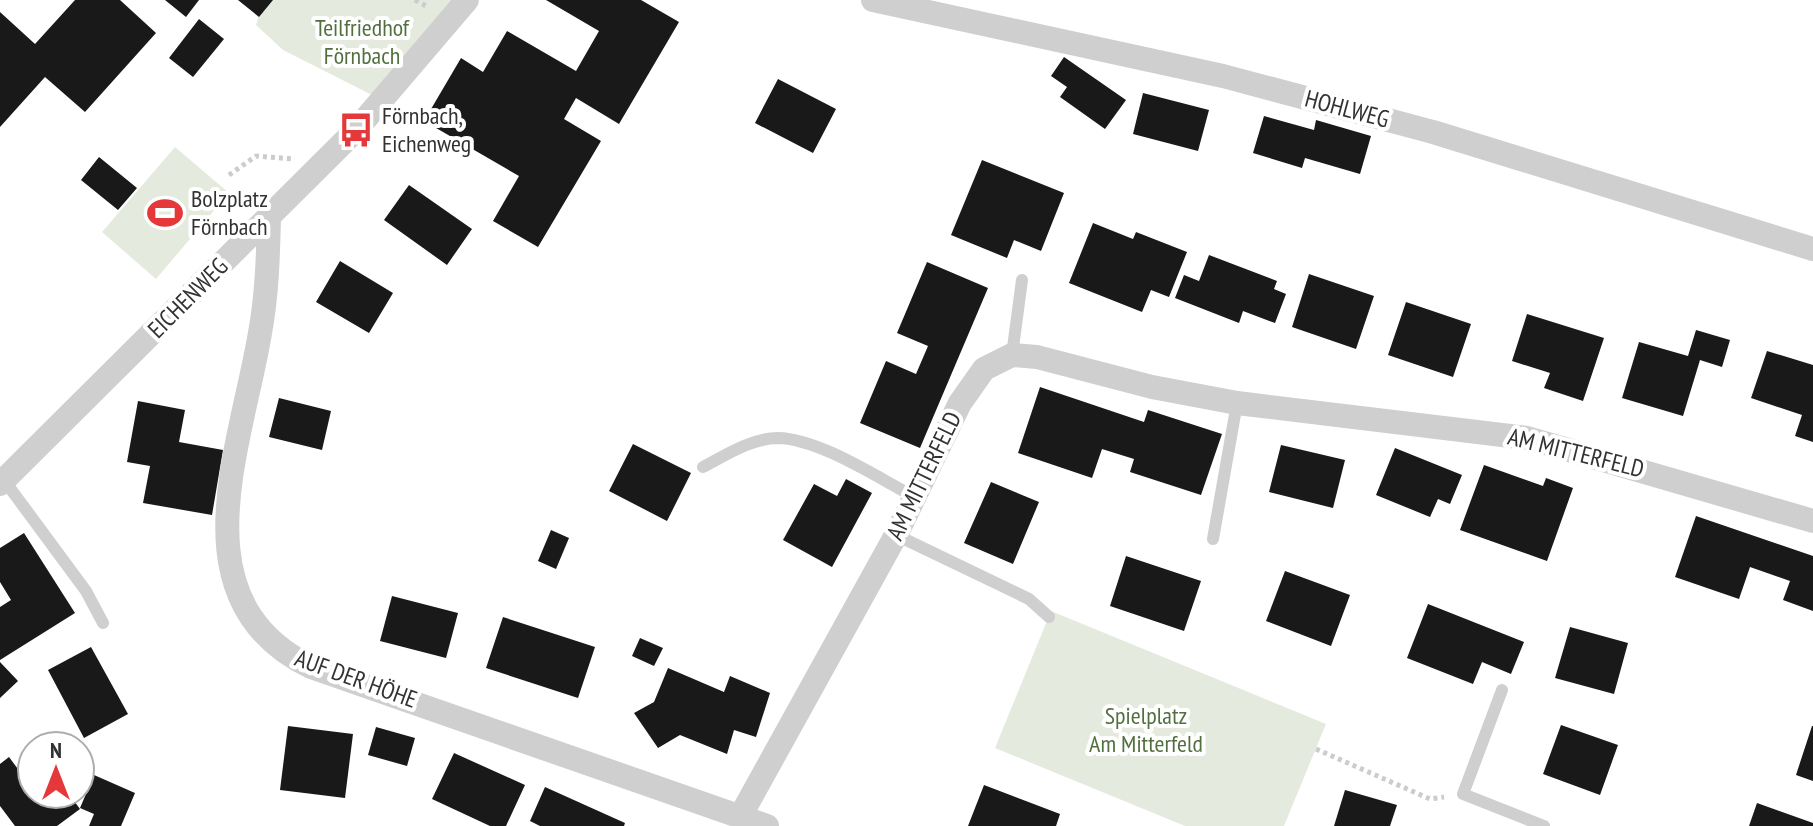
<svg xmlns="http://www.w3.org/2000/svg" width="1813" height="826" font-family="'PT Sans Narrow',sans-serif">
<style>
.green{fill:#e4ebde}
.building{fill:#191919}
.lines{fill:none;stroke-linecap:round;stroke-linejoin:round}
.path{stroke:#ccc;stroke-width:5;stroke-dasharray:4 4;stroke-linecap:butt}
.lane{stroke:#cfcfcf;stroke-width:12}
.street{stroke:#cfcfcf;stroke-width:24}
.labels{text-anchor:middle;stroke-width:8;stroke-linejoin:round;paint-order:stroke}
.park-label{font-size:24px;fill:#526f3f;stroke:#fff}
.street-label{font-size:24px;fill:#323232;stroke:#fff}
.poi-label{font-size:24px;fill:#323232;stroke:#fff;text-anchor:start}
</style>
<rect width="100%" height="100%" fill="#fff"/>
<path class="green" d="M238 0H453L374 96 283 50 256 25 259 16Z
M175 147 229 193 156 279 102 232Z
M1051 611 1326 724 1284 826H1185L995 748Z"/>
<path class="building" d="M75 0H120L156 33 85 112 45 77 0 127V12L35 44Z
M165 0H199L186 17Z
M238 0H273L259 17Z
M546 0H641L679 22 619 124 576 98 564 119 601 141 538 247 493 221 519 176 424 121 461 58 483 72 507 31 576 71 599 31Z
M199 19 224 39 193 77 169 58Z
M1064 57 1126 100 1105 129 1060 97 1067 87 1051 76Z
M778 79 836 109 813 153 755 123Z
M1143 93 1209 110 1198 151 1133 134Z
M1264 116 1314 130 1316 120 1371 136 1360 174 1305 158 1302 168 1253 153Z
M99 157 137 188 118 210 81 180Z
M982 160 1064 193 1041 251 1014 240 1007 258 951 235Z
M409 185 472 229 447 265 384 220Z
M1093 223 1133 239 1136 232 1187 252 1169 297 1151 290 1142 312 1069 283Z
M1209 255 1277 281 1274 289 1286 294 1275 323 1243 311 1239 323 1175 298 1184 275 1199 281Z
M340 261 393 293 369 333 316 302Z
M927 262 988 288 920 448 860 423 886 361 916 374 928 346 897 333Z
M1309 274 1374 296 1356 349 1292 327Z
M1406 302 1471 324 1453 377 1388 355Z
M1527 314 1604 338 1583 401 1544 388 1550 373 1512 361Z
M1696 330 1730 340 1722 367 1700 360 1683 416 1622 398 1639 342 1688 356Z
M1767 351 1813 365V442L1795 436 1802 415 1751 398Z
M1040 387 1144 422 1148 410 1222 434 1201 495 1130 472 1134 459 1102 449 1092 478 1018 453Z
M279 398 331 411 322 450 269 437Z
M138 401 185 410 179 442 223 450 212 515 143 503 150 466 127 462Z
M633 444 691 473 667 521 609 491Z
M1281 445 1345 460 1333 508 1269 492Z
M1395 448 1462 475 1450 504 1438 499 1430 517 1376 495Z
M1484 465 1543 486 1546 478 1573 488 1547 561 1460 530Z
M846 479 872 493 832 567 783 540 814 484 837 496Z
M991 482 1039 502 1013 564 964 543Z
M1696 516 1813 556V611L1783 600 1790 581 1750 567 1739 599 1675 577Z
M551 530 569 538 556 569 538 561Z
M24 533 75 613 0 660V607L11 600 0 582V548Z
M1126 556 1201 581 1184 631 1110 606Z
M1285 571 1350 595 1331 646 1266 621Z
M392 596 458 613 446 658 380 641Z
M1428 604 1524 642 1511 674 1482 662 1473 684 1407 658Z
M503 617 595 647 578 698 486 668Z
M1570 627 1628 643 1614 694 1555 678Z
M640 638 663 648 654 666 632 656Z
M91 647 128 714 84 738 48 670Z
M0 662 18 681 0 698Z
M668 668 724 692 730 676 770 693 756 737 734 730 727 754 680 735 658 748 634 713 654 702Z
M1561 725 1618 745 1600 795 1543 774Z
M288 726 353 734 345 798 280 790Z
M1812 726H1813V781L1796 775Z
M376 727 415 738 407 766 368 755Z
M454 753 525 785 506 826H490L432 799Z
M9 757 32 788V794H69L80 809 57 826H15L0 806V764Z
M94 775 135 793 121 826H89L94 814 80 808Z
M984 785 1060 814 1056 826H968Z
M545 787 625 823 624 826H540L530 821Z
M1345 790 1397 805 1390 826H1334Z
M1757 803 1813 823V826H1749Z"/>
<g class="lines">
<path class="path" d="M415 0 428 7
M229 175 256 156 293 159
M1316 749 1430 799 1444 797"/>
<path class="lane" d="M1012 355 1022 280
M703 467C726 455 752 438 778 438 820 439 878 478 915 497
M4 480 86 591 103 623
M896 535 1029 599 1049 617
M1213 539 1237 403
M1502 690 1463 794 1544 826"/>
<path class="street" d="M873 0 1223 76 1433 132 1813 249
M269 218C268 257 267 295 260 333 241 447 175 601 311 667L767 826
M0 484 356 130 467 0
M741 815 896 535 960 403 984 369 1012 355 1037 357 1152 387 1237 403 1527 438 1813 521"/>
</g>
<defs>
<g id="bus-bare" transform="scale(2.76)"><path d="M-5-6H5V4H4V6H2V4H-2V6H-4V4H-5ZM-3.5-4V0h7V-4ZM-3.5 1.2v1.5H-2V1.2ZM2 1.2v1.5H3.5V1.2Z" fill="#e5383a" stroke="#fff" stroke-width="2.5" paint-order="stroke"/></g>
<g id="stadium-bare" transform="scale(2.76)"><path d="M0-5a6.5 5 0 1 0 0 10a6.5 5 0 1 0 0-10ZM-3.5-1.8h7v3.6h-7Z" fill="#e5383a" stroke="#fff" stroke-width="2.5" paint-order="stroke"/></g>
</defs>
<g fill-rule="evenodd">
<use href="#bus-bare" x="356" y="130"/>
<use href="#stadium-bare" x="165" y="213"/>
</g>
<g class="labels">
<g class="park-label">
<text x="362" y="36">Teilfriedhof<tspan x="362" dy="28">Förnbach</tspan></text>
<text x="1146" y="724">Spielplatz<tspan x="1146" dy="28">Am Mitterfeld</tspan></text>
</g>
<g class="street-label">
<text transform="translate(1347 109) rotate(15)" y="8">HOHLWEG</text>
<text transform="translate(188 298) rotate(-45)" y="8">EICHENWEG</text>
<text transform="translate(1576 453) rotate(14)" y="8">AM MITTERFELD</text>
<text transform="translate(924 476) rotate(-64)" y="8">AM MITTERFELD</text>
<text transform="translate(356 679) rotate(20)" y="8">AUF DER HÖHE</text>
</g>
<g class="poi-label">
<text x="382" y="124">Förnbach,<tspan x="382" dy="28">Eichenweg</tspan></text>
<text x="191" y="207">Bolzplatz<tspan x="191" dy="28">Förnbach</tspan></text>
</g>
</g>
<g transform="translate(56 770)"><circle r="38" fill="#ffffff" stroke="#adadad" stroke-width="2"/>
<path d="M0-6L14 30L0 20L-14 30Z" fill="#e5383a"/>
<text y="-12" font-size="22" font-weight="bold" text-anchor="middle" fill="#323232">N</text>
</g>
</svg>
